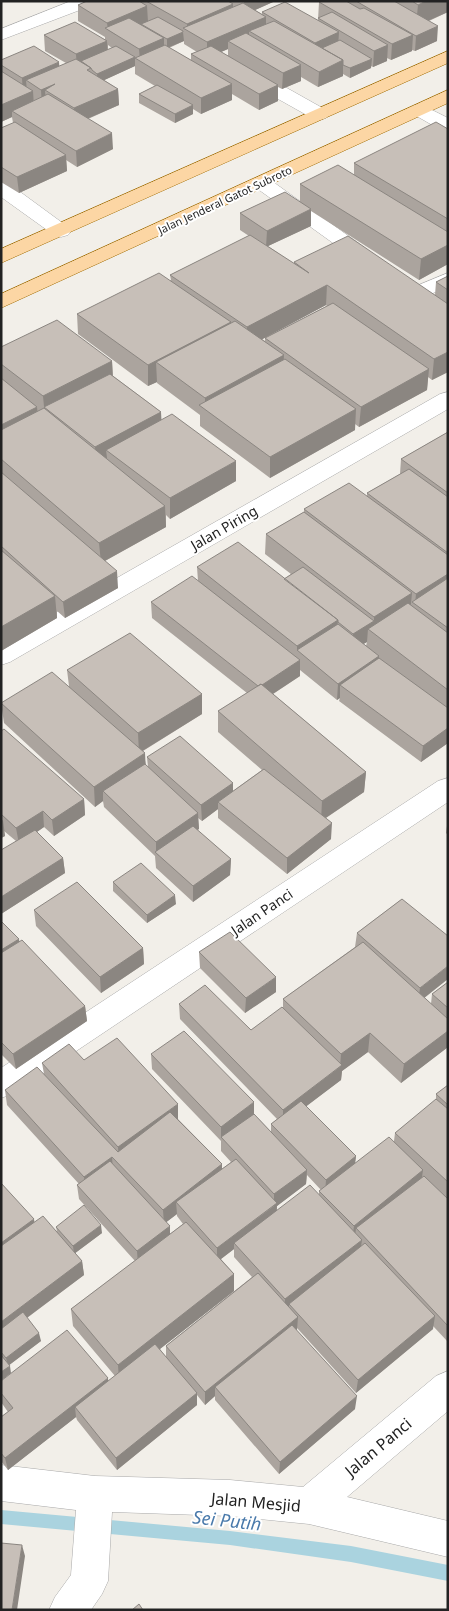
<svg xmlns="http://www.w3.org/2000/svg" width="449" height="1611" font-family="'Noto Sans',sans-serif">
<style>
.lines{fill:none;stroke-linecap:round;stroke-linejoin:round}
.stream{fill:#aad3df;fill-rule:evenodd}
.minor-casing{stroke:#a9a9a9;stroke-width:1}
.major-casing{stroke:#a06b00;stroke-width:1}
.minor{fill:#fff;fill-rule:evenodd}
.major{fill:#fcd6a4;fill-rule:evenodd}
.wall{fill:#aba49e;fill-rule:evenodd}
.shaded-wall{fill:#8b8681}
.building{fill:#c7bfb8;stroke:#8b8681}
.labels{text-anchor:middle;stroke-width:4;stroke-linejoin:round;paint-order:stroke}
.far-street-label{font-size:11px;fill:#222;stroke:#fff}
.street-label{font-size:14px;fill:#222;stroke:#fff}
.near-street-label{font-size:16px;fill:#222;stroke:#fff}
.near-water-label{font-size:18px;font-style:italic;fill:#4a7aab;stroke:#fff}
</style>
<rect width="100%" height="100%" fill="#f2efe9"/>
<g class="lines">
<path class="stream" d="M1 1510 230 1531 351 1546 448 1565V1581L351 1562 230 1545 1 1524Z"/>
<g class="minor-casing">
<path id="minor" d="M71 1H96L93 5 1 40V29Z
M246 67 253 69 326 110 329 114 326 118 319 120 312 118 239 77 237 73 239 69Z
M420 104 448 118V132L441 130 413 114 411 110 413 106Z
M262 177 269 179 379 258 382 262 379 266 372 268 365 266 255 187 252 183 255 179Z
M1 181 8 183 68 227 71 231 68 235 61 237 54 235 1 197Z
M448 273V287L423 297 416 299 409 297 405 293 409 289Z
M448 392V409L10 662 1 665V644L440 394Z
M448 778V802L12 1094 1 1098V1068L438 781Z
M448 1371V1411L347 1497 448 1521V1557L309 1524 230 1516 112 1512 108 1581 102 1594 91 1610H49L55 1597 71 1575 76 1510 1 1501V1465L95 1476 230 1480 303 1487 436 1376Z"/>
</g>
<g class="major-casing">
<path id="major" d="M448 51V63L1 263V249Z
M448 90V103L1 308V294Z"/>
</g>
<use href="#minor" class="minor"/>
<use href="#major" class="major"/>
</g>
<path class="wall" d="M87 1H274L273 2 255 10 262 14V12L318 20 319 2 321 1H448V12L429 21 437 41 415 51 412 50V51L391 60 387 58V61L373 67 371 66V68L350 78 343 74V76L318 87 301 77V81L282 89 278 87V101L259 110 232 94V100L201 114 193 109V114L175 123 139 103V94L155 86 135 74V66L104 80 118 89 119 105 88 119 113 149 77 167 66 160 67 171 19 193 1 182V128L13 123 12 117 1 122V60L60 66 66 63 45 51 44 35 105 39V37L78 21V5ZM184 41V44L197 52 191 54V60L169 48ZM108 45 112 48 108 50ZM228 49V56L221 52Z
M448 129V264L419 280 311 211V226L268 246 294 264V262L435 295 436 282 448 276V372L432 380 428 377 427 390 359 427 355 424V430L270 478 200 426V415L157 383V382L148 386 78 334 77 314 171 280 170 275 249 236 240 230V213L300 202V184L354 175V163ZM326 305 327 306 265 338V341L262 339Z
M1 347 112 361 113 376 161 412V420L236 481 170 519 166 515V527L105 561 118 588 65 618 57 611V618L1 651Z
M448 432V743L421 762 339 701 340 698 337 700 300 670V676L273 694 366 772 364 792 326 818 331 839 287 874 218 818V809L202 821 198 818 199 829 197 830 231 859 230 875 193 902 156 868 155 856 104 807 103 801 95 807 4 723 1 703 69 686 67 670 202 694V714L143 751 146 765 148 767 147 757 233 783V791L262 770 218 732V711L247 693 152 618 151 602 198 581 197 567 284 579 291 574 265 554 266 534 304 512V509L367 496V493L400 474 401 459ZM367 642 366 646 363 644Z
M1 731 84 799 85 815 54 836 44 827 37 832 63 858 65 873 1 914 16 841 4 831 5 836 1 838Z
M448 819V835L446 833Z
M113 882 176 904 147 923 113 891Z
M402 899 425 998 431 1004 432 994 448 982V1047L401 1083 368 1052 342 1071 341 1080 306 1106 356 1156 355 1163 394 1141 395 1133 436 1100V1094L448 1085V1342L433 1326V1329L356 1393 297 1328 296 1330 355 1409 279 1474 215 1400V1396L205 1405 197 1395V1405L117 1470 77 1420 76 1417 8 1470 1 1461V1417L8 1412 1 1402V1381H108L115 1376 73 1326 71 1309 135 1261 79 1199 77 1185 79 1184 7 1105 5 1090 44 1074 42 1063 84 1060 178 1119 222 1164V1169L231 1162 221 1151V1141L152 1069 151 1054 254 1114 271 1132V1124L277 1119 180 1019 179 1004 251 1030 283 1008V999L355 947 357 933ZM307 1175 321 1190 319 1191V1195L277 1211V1206L306 1184ZM177 1214V1216L183 1224 170 1234 166 1222ZM234 1249V1257L252 1277 166 1346V1357L160 1349 234 1291V1274L221 1259Z
M34 910 143 948 144 964 101 993 36 926Z
M1 921 19 941 85 1006 87 1021 16 1069 1 1054Z
M199 952 276 992 245 1013 200 968Z
M1 1183 34 1222 57 1231 56 1227 102 1233 75 1253 82 1261 84 1275 27 1318 41 1341 9 1365 1 1381Z"/>
<path class="shaded-wall" d="M244 1H273V2L244 15Z
M426 1H448V12L416 26 418 5Z
M233 4V20L187 30V24Z
M147 6 148 22 116 35 108 30 107 23Z
M266 17V32L249 31V39L228 41V49L207 58V42Z
M438 26 437 41 415 51 416 36Z
M183 32 184 41 167 48V39Z
M339 32 338 48 314 59 315 43Z
M413 35 412 51 391 60 392 44Z
M164 38V54L140 61 139 49Z
M107 41 108 56 77 70 76 54Z
M388 45 387 61 373 67 374 51Z
M135 57V66L98 83 97 74Z
M372 59 371 68 350 78V68Z
M343 60V76L318 87 319 72Z
M59 62 60 77 26 80 27 92 23 94 22 78Z
M301 65V81L282 89 283 73Z
M55 84 45 90 46 104 42 106 41 90Z
M232 84V100L201 114V98Z
M278 85V101L259 110V94Z
M118 89 119 105 75 124 74 108Z
M33 91 34 107 12 111V117L1 122V105Z
M193 105V114L175 123V114Z
M112 133 113 149 77 167 76 151Z
M66 155 67 171 19 193 17 177Z
M311 209V226L266 247 267 231Z
M448 245V264L419 280 421 259Z
M327 285 326 305 246 348 247 327Z
M231 322V342L156 362 157 382 148 386V365Z
M448 352V372L432 380 434 359Z
M284 355 283 375 205 409V398Z
M112 361 113 382 44 407 45 417 43 396Z
M429 369 427 390 359 427 361 407Z
M37 407 39 428 1 447V425Z
M356 409 355 430 270 478V457Z
M161 412 162 429 106 450 107 458 96 464 95 447Z
M236 461V481L170 519V498Z
M165 506 166 527 101 563 99 543Z
M117 571 118 588 65 618 63 602Z
M448 574V593L415 604 416 594Z
M412 593 410 614 368 629 367 642 352 651 353 634 374 621V617Z
M55 596 57 618 1 651V627Z
M338 620 336 641 297 650V646Z
M379 656 378 673 340 685V698L337 700 338 684Z
M300 660V676L259 703V687Z
M202 694V714L139 753 138 733Z
M448 728V743L421 762 423 746Z
M145 753 146 773 103 791V801L95 807 94 787Z
M366 772 364 792 321 821 322 801Z
M233 783V799L218 802V809L202 821 201 805Z
M84 799 85 815 54 836 52 820Z
M43 811 44 827 19 844 16 828Z
M198 813 199 829 159 856 156 853V842Z
M3 820 5 836 1 838V821Z
M332 823 331 839 287 874V858Z
M63 858 65 873 1 914V897Z
M231 859 230 875 193 902V886Z
M175 895 176 904 147 923V915Z
M19 939 21 954 1 967V950Z
M143 948 144 964 101 993 100 977Z
M448 966V979L418 1003 420 988Z
M276 977V992L245 1013 246 998Z
M85 1006 87 1021 16 1069 13 1054Z
M448 1031V1047L401 1083 404 1064Z
M370 1033 368 1052 342 1071 341 1080 283 1124V1110L340 1067 341 1054Z
M254 1102V1117L221 1137V1141V1127Z
M178 1104V1119L119 1161 118 1147Z
M356 1156 354 1171 325 1194 326 1180Z
M112 1157 113 1171 86 1191 84 1177Z
M222 1164V1178L176 1202 177 1214 164 1224 163 1210Z
M307 1170 306 1184 277 1206 276 1217 234 1243V1249L217 1262V1248L274 1206V1194Z
M423 1170 421 1184 356 1228 355 1237 352 1240 354 1226Z
M34 1219 36 1233 1 1259V1243Z
M101 1225 102 1233 74 1254 73 1246Z
M170 1226V1240L138 1265 137 1251Z
M362 1240 360 1253 289 1304V1309L284 1313 285 1299Z
M82 1261 84 1275 1 1337V1322Z
M234 1274V1291L119 1381 118 1365Z
M435 1316 433 1329 356 1393 358 1380Z
M298 1317 297 1330 220 1393 215 1387V1396L205 1405V1392Z
M39 1333 41 1341 8 1366 6 1358Z
M10 1366 11 1373 1 1381V1372Z
M108 1378 109 1391 75 1407 76 1417 8 1470 5 1458Z
M197 1393V1405L117 1470 116 1458Z
M357 1396 355 1409 279 1474 280 1462Z
M22 1545 25 1556 17 1610H12Z"/>
<path class="building" d="M87 1H139L147 6 107 23 78 5Z
M146 1H228L233 4 187 24Z
M321 1H346L360 9 364 8 413 35 392 44 319 2Z
M356 1H394L438 26 416 36Z
M412 1H426L418 5Z
M285 2 339 32 315 43 262 12Z
M243 3 266 17 207 42 183 28Z
M332 12 388 45 374 51 318 18Z
M158 17 183 31V32L167 39 141 24Z
M129 18 164 38 139 49 105 28Z
M274 21 343 60 319 72 249 31Z
M75 22 107 41 76 54 44 35Z
M246 33 301 65 283 73 228 41Z
M340 40 372 59 350 68 343 65V60L322 48Z
M165 45 232 84 201 98 135 58Z
M34 46 59 62 22 78 1 65V60Z
M116 46 135 57 97 74 92 70 91 68 81 61Z
M211 46 278 85 259 94 191 54Z
M76 59 91 68 87 70 118 89 74 108 45 90 55 84 41 90 26 80Z
M1 71 33 91 1 105Z
M157 85 193 105 175 114 139 94Z
M48 94 112 133 76 151 12 111Z
M15 122 66 155 17 177 1 167V128Z
M436 122 448 129V219L354 163Z
M338 165 448 232V245L421 259 300 184Z
M285 192 311 209 267 231 240 213Z
M250 235 309 273 294 262 348 236 448 304V352L434 359 327 285 247 327 170 275Z
M159 273 231 322 148 365 77 314Z
M448 276V290L436 282Z
M333 303 429 369 361 407 265 338Z
M57 320 112 361 43 396 1 364V347Z
M235 321 284 355 205 398 156 362Z
M285 359 356 409 270 457 199 405Z
M110 374 161 412 95 447 44 407Z
M1 378 37 407 1 425Z
M44 408 165 506 99 543 1 459V430Z
M172 414 236 461 170 498 106 450Z
M448 432V493L401 459Z
M409 469 448 497V553L367 493Z
M1 472 117 571 63 602 1 546Z
M349 483 448 555V574L416 594 304 509Z
M304 512 412 593 374 617 266 534Z
M238 542 338 620 297 646 197 567Z
M1 550 55 596 1 627Z
M303 567 374 621 353 634 338 622V620L284 579Z
M192 576 300 660 262 685 261 684 258 686 151 602Z
M448 578V628L412 602Z
M408 603 448 633V690L368 629Z
M338 624 379 656 338 684 297 650Z
M130 633 202 694 138 733 67 670Z
M379 658 448 708V728L423 746 340 685Z
M52 672 145 753 94 787 1 703Z
M261 684 366 772 322 801 218 711Z
M4 729 84 799 52 820 43 811 16 828 1 814V731Z
M180 736 233 783 201 805 147 757Z
M145 764 198 813 156 842 103 791Z
M264 769 332 823 287 858 218 802Z
M193 826 231 859 193 886 155 852Z
M35 830 63 858 1 897V850Z
M141 863 175 895 147 915 113 882Z
M77 882 143 948 100 977 34 910Z
M402 899 448 936V966L420 988 357 933Z
M1 921 19 939 1 950Z
M230 932 276 977 246 998 199 952Z
M22 940 85 1006 13 1054 1 1042V953Z
M363 942 448 1019V1031L404 1064 370 1033 341 1054 283 999Z
M448 982V1008L432 994Z
M205 985 251 1030 282 1007 342 1065 283 1110 179 1004Z
M184 1031 254 1102 221 1127 151 1054Z
M117 1038 178 1104 118 1147 42 1063 69 1044 84 1060Z
M37 1067 118 1152 170 1112 222 1164 163 1210 112 1157 84 1177 5 1090Z
M448 1085V1105L436 1094Z
M436 1099 448 1109V1182L395 1133Z
M301 1101 356 1156 326 1180 271 1124Z
M254 1114 307 1170 274 1194 221 1137Z
M389 1137 423 1170 354 1226 319 1191Z
M236 1159 277 1203 217 1248 176 1202Z
M110 1161 170 1226 137 1251 77 1185Z
M424 1176 448 1199V1326L356 1228Z
M1 1183 34 1219 1 1243Z
M310 1185 362 1240 285 1299 234 1243Z
M84 1205 101 1225 73 1246 56 1227Z
M43 1216 82 1261 1 1322V1246Z
M186 1222 234 1274 118 1365 71 1309Z
M365 1243 435 1316 358 1380 289 1304Z
M258 1273 298 1317 205 1392 166 1346Z
M23 1312 39 1333 6 1358 1 1352V1329Z
M292 1325 357 1396 280 1462 215 1387Z
M67 1330 108 1378 5 1458 1 1453V1417L13 1408 1 1393V1381Z
M155 1344 197 1393 116 1458 75 1407Z
M1 1355 10 1366 1 1372Z
M1 1543 22 1545 12 1610H1Z
M139 1604 143 1610H132Z"/>
<g class="labels">
<g class="far-street-label">
<text transform="translate(225 200) rotate(-25)" y="4">Jalan Jenderal Gatot Subroto</text>
</g>
<g class="street-label">
<text transform="translate(224 528) rotate(-30)" y="5">Jalan Piring</text>
<text transform="translate(262 912) rotate(-34)" y="5">Jalan Panci</text>
</g>
<g class="near-street-label">
<text transform="translate(378 1447) rotate(-40)" y="6">Jalan Panci</text>
<text transform="translate(256 1502) rotate(5)" y="6">Jalan Mesjid</text>
</g>
<g class="near-water-label">
<text transform="translate(227 1521) rotate(6)" y="6">Sei Putih</text>
</g>
</g>
<rect width="449" height="1611" fill="none" stroke="#222222" stroke-width="5"/>
</svg>
